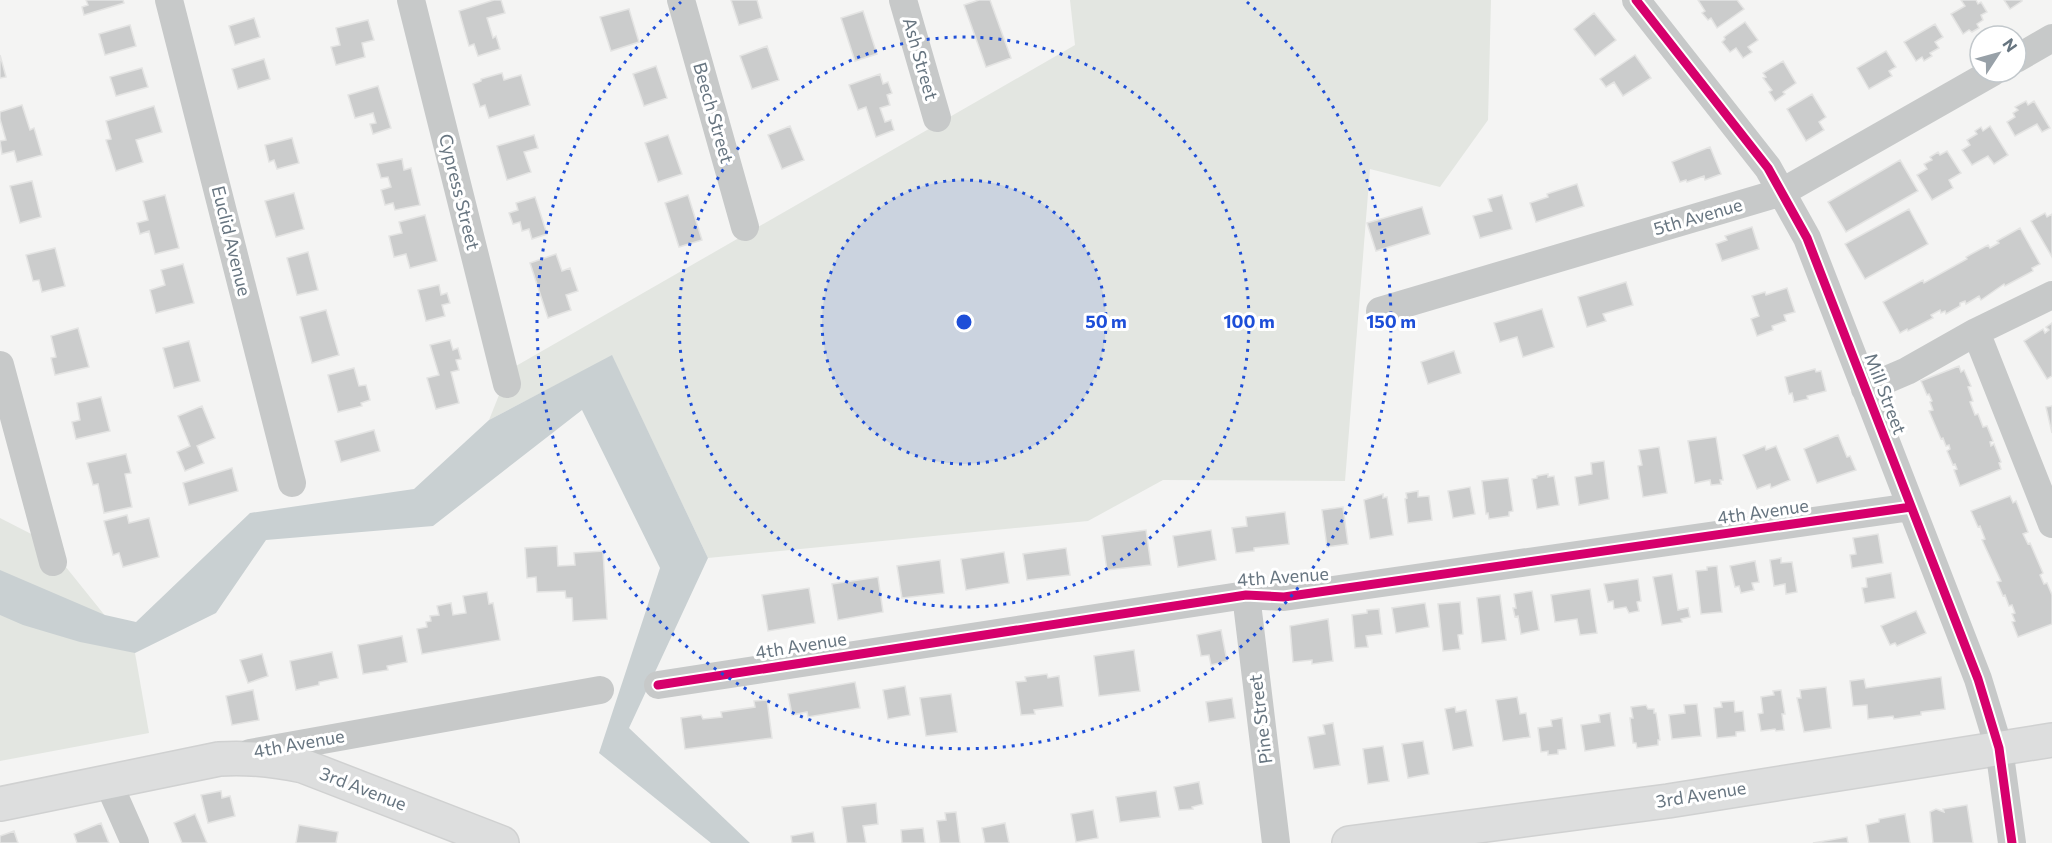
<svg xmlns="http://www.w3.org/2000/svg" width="2052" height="843" font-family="Commissioner,sans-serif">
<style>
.green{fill:#e3e6e1}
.water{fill:#c9d0d2}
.building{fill:#cbcccc;stroke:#e4e4e3;stroke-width:1.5}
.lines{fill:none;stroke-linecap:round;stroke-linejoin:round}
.major-casing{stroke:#d0d1d1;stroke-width:36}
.minor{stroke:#c7c9c9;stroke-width:28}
.major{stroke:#dddede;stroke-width:33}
.cycleway-casing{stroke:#fff;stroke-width:13}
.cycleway{stroke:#d6006c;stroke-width:9}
.ring{fill:none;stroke:#1d4ed8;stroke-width:3;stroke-dasharray:3 6}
.labels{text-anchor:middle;stroke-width:6;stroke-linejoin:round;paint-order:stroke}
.street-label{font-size:18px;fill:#677580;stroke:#fff}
.centre{fill:#1d4ed8;stroke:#fff;stroke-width:3}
.ring-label{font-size:18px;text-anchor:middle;font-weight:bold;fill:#1d4ed8;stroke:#fff;stroke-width:6;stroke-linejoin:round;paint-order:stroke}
</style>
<rect width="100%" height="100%" fill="#f4f4f3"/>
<path class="green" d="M1070 0H1491L1488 120 1440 187 1370 169 1345 481 1163 480 1088 521 708 558 612 356 489 420 509 370 1075 45Z
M0 518 45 541 135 653 149 733 0 761Z"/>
<path class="water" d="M612 355 708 558 629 728 750 843H711L599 753 660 568 582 410 433 526 266 540 216 613 135 653 80 642 23 625 0 615V570L105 615 136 622 250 513 414 489 489 420Z"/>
<path class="building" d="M86 0H123L124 3 84 15 82 7 88 5Z
M494 0H501L505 13 487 18 493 38 496 36 500 49 478 56 474 44 469 46 459 11Z
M731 0H757L762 18 739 25Z
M979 0H990L1011 58 986 67 964 5Z
M1698 0H1737L1744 9 1717 28 1711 18 1708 20 1702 13 1705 11Z
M1961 0H1976L1978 4 1981 2 1987 12 1981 15 1983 20 1977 24 1979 28 1972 32 1969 30 1963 34 1951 14 1965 6Z
M2004 0H2022V1L2010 9Z
M629 9 639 42 611 51 600 17Z
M863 11 877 54 855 61 841 18Z
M1594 13 1616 40 1595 56 1574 29Z
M254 18 260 37 235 45 229 26Z
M368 20 374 40 362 43 365 57 336 65 331 47 340 45 336 28Z
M1745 22 1758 40 1748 47 1752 52 1743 58 1736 48 1730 52 1722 42 1725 39 1724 37Z
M1935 24 1943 37 1935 42 1939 48 1930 53 1932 56 1924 61 1922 57 1916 61 1904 42Z
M130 25 136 46 105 55 99 34Z
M767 46 779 80 752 89 740 56Z
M1886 51 1896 67 1889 71 1892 76 1869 89 1857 68Z
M0 55 6 77 0 78Z
M1635 55 1651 78 1623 96 1614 82 1606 87 1600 79Z
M264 59 270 79 238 89 232 69Z
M1783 61 1796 83 1783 92 1785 94 1775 101 1769 92 1772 90 1763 78 1766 77 1763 73Z
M656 66 667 98 644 106 633 74Z
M142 68 148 87 116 96 110 77Z
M502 73 504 80 521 75 530 105 489 118 485 105 480 107 473 84 481 81V79Z
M880 74 883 84 888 82 892 93 887 95 890 105 880 108 885 122 891 120 894 130 876 137 866 107 858 110 849 85Z
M378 86 391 128 373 134 370 124 376 123 373 113 355 118 348 95Z
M1812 94 1826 117 1819 122 1824 130 1806 141 1787 109Z
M2026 101 2028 105 2034 101 2050 128 2042 132 2037 124 2015 136 2007 122 2015 117 2013 113 2018 110 2015 107Z
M22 105 30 130 34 128 42 155 17 162 14 151 2 154 0 141 6 140 0 119V112Z
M154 106 162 132 136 140 143 162 116 171 106 140 111 139 106 121Z
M790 126 804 160 782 169 768 135Z
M1990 126 2008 155 1994 164 1988 156 1972 165 1962 150 1970 145 1967 140 1977 134 1975 131 1981 127 1983 131Z
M534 135 538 148 524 152 531 172 507 180 497 146Z
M668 135 682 174 658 182 645 143Z
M292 138 299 163 277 169 274 160 269 162 265 145Z
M1710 147 1721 174 1705 180 1704 176 1687 182 1686 180 1680 182 1672 162Z
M1947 151 1961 173 1949 180 1953 188 1932 200 1917 175 1927 169 1924 164 1932 160 1930 157 1938 152 1940 155Z
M402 159 404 170 411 168 420 205 395 210 393 203 385 205 381 190 391 187 388 177 381 178 377 164Z
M1900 160 1918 191 1846 232 1828 202Z
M32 181 41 217 20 223 10 186Z
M1577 184 1584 206 1536 222 1530 203 1548 197 1547 194Z
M294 193 304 229 276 237 265 201Z
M165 195 179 248 155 254 149 231 140 234 137 223 148 220 143 201Z
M688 195 702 240 679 247 665 203Z
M1502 195 1512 229 1480 238 1473 216 1492 211 1488 199Z
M535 197 547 234 532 239 529 229 522 231 520 222 513 224 509 213 518 210 516 203Z
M1422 207 1430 234 1376 251 1367 223Z
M1909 209 1928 244 1865 279 1845 244Z
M2045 213 2047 217 2052 214V257L2031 221Z
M425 215 437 261 410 268 406 254 394 257 389 236 402 233 399 222Z
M1752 227 1759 249 1722 261 1716 244 1727 240 1725 236Z
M2020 228 2040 264 2032 268 2033 271 2005 286 2004 284 1981 300 1979 296 1966 304 1965 301 1960 303V306L1946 314 1945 311 1941 313 1940 310 1931 315 1933 318 1908 331 1907 329 1900 333 1883 302 1923 280 1924 283 1967 259 1966 257 1988 245 1990 248 1999 243 1997 241Z
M55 248 65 286 42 292 39 280 33 281 26 255Z
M308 252 318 290 297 295 287 258Z
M556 254 562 271 570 268 578 291 566 295 571 310 548 318 530 263Z
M183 264 194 303 156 313 150 290 165 285 161 270Z
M1626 282 1633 305 1603 314 1606 321 1587 327 1578 297Z
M439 285 441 295 447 293 450 303 442 305 445 316 426 321 418 290Z
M1787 288 1795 312 1784 315 1786 321 1772 326 1773 330 1757 336 1751 319 1759 316 1752 296 1765 292 1766 295Z
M1542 309 1554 347 1523 357 1517 337 1500 342 1494 323Z
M326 310 339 355 312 363 300 317Z
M2052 323V376L2047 379 2024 341 2043 329 2045 333 2049 330 2046 327Z
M78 328 89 367 55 375 51 358 56 357 51 336Z
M450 340 453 350 458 348 461 359 456 360 459 370 451 372 459 403 436 409 427 378 439 375 430 345Z
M189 341 200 381 174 388 163 348Z
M1454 351 1461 373 1428 384 1421 362Z
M1959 366 1961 372 1964 370 1971 386 1968 387 1973 401 1970 402 1975 415 1978 414 1983 427 1987 426 1993 441 1990 442 1991 446 1994 444 2001 462 1999 463 2001 469 1960 486 1954 470 1957 469 1955 464 1953 465 1947 451 1950 449 1949 445 1946 446 1943 438 1941 439 1929 411 1933 410 1930 402 1932 401 1929 394 1927 395 1921 381Z
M354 368 359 386 366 385 370 400 361 403 362 406 338 412 328 375Z
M1815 369 1816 372 1821 371 1826 391 1807 396 1808 399 1794 402 1792 393 1789 394 1785 377Z
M101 397 110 431 76 439 72 422 80 420 77 403Z
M202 406 215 438 197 446 204 463 185 471 177 452 190 446 178 416Z
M2052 406V433L2046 407Z
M374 430 380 451 341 462 335 441Z
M1838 435 1847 457 1850 456 1856 470 1817 483 1804 449Z
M1716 437 1723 480H1720L1721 484 1711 485 1710 480 1695 483 1688 441Z
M1765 446 1766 450 1776 446 1790 480 1771 488 1770 484 1757 489 1743 455Z
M1659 447 1667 493 1643 497 1638 466 1642 465 1639 450Z
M126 454 131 473 125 474 132 507 104 513 98 484 93 485 87 463Z
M1604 461 1609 499 1579 505 1575 477 1592 474 1591 463Z
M232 468 238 491 189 505 183 483Z
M1548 474V477L1554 476 1559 505 1537 509 1532 479 1537 478V476Z
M1508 478 1513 511 1509 512V516L1489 519 1488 513 1486 514 1482 481Z
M1470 487 1475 514 1453 518 1448 491Z
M1418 491V497L1429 496 1432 520 1408 523 1405 499 1407 498 1406 493Z
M1383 494V498L1387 497 1393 535 1370 539 1364 500Z
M2010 496 2013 503 2016 501 2028 532 2023 534 2028 544 2030 543 2043 573 2040 575 2044 584 2047 583 2052 595V624L2018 637 2012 622 2015 621 2012 614 2015 613 2012 605 2009 606 2005 595 2003 596 1997 582 2001 581 1982 540 1985 539 1980 526 1978 527 1971 511Z
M1343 507 1348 544 1327 547 1322 510Z
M1285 512 1289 544 1254 548V551L1236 553 1232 528 1247 526 1246 517Z
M127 515 129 523 149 518 159 557 123 567 119 553 113 555 104 521Z
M1146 530 1151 565 1107 570 1102 536Z
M1211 530 1216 560 1178 567 1173 536Z
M1878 534 1883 563 1852 568 1850 555 1856 554 1853 538Z
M557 546 558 566 575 565 574 553 603 551 607 619 573 621 572 598H566L565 591 537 592 536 577 527 578 525 548Z
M1066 548 1070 575 1027 580 1023 554Z
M1004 552 1009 583 966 590 961 559Z
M1781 558V563L1792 562 1797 592 1786 594 1785 584 1774 586 1770 560Z
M940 560 944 593 902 598 897 566Z
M1755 561 1759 582 1752 583 1754 590 1741 593 1739 586 1735 587 1730 566Z
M1717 566 1722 612 1701 614 1696 571 1707 570V567Z
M1891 573 1895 598 1865 603 1862 588 1867 587 1866 578Z
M1672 574 1678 610 1688 608 1690 617 1681 619 1682 622 1662 625 1653 577Z
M878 577 883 612 838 620 832 584Z
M1638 579 1641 601 1637 602 1639 611 1629 613 1626 607 1614 609 1613 601 1608 602 1604 584Z
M809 588 815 623 768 631 762 595Z
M1590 589 1597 633 1580 635 1577 619 1555 622 1551 595Z
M1532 591 1539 630 1521 634 1518 616 1515 617 1513 608H1516L1514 594Z
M487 592 489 604 493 603 500 640 422 654 417 629 427 627 426 622 431 621 430 616 439 615 437 606 451 603 453 615 466 613 463 596Z
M1500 595 1506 640 1482 643 1477 598Z
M1460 602 1463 634 1458 635 1460 649 1443 651 1438 604Z
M1425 603 1429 627 1396 633 1392 608Z
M1379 609 1382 634 1366 636 1368 647 1355 648 1352 615 1367 613V610Z
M1916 611 1926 633 1897 646 1895 643 1890 645 1881 626Z
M1328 619 1333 661 1312 664V660L1293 662 1290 626Z
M1221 630 1227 661 1211 665 1209 655 1201 656 1197 635Z
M402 636 407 662 387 666 388 670 363 674 358 645Z
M1134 650 1140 691 1099 696 1094 656Z
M332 652 338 678 319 682V685L296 690 290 661Z
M262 654 268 676 248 683 240 660Z
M1047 674 1048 678 1059 676 1063 706 1034 710 1035 714 1021 715 1016 682 1026 681 1025 677Z
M1941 677 1945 709 1921 712V715L1894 719 1893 716 1868 719 1867 705 1853 706 1850 681 1864 679 1866 688Z
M855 682 860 708 808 717 807 712 792 715 788 694Z
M905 686 910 715 888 719 883 690Z
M1826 687 1831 728 1804 732 1797 698H1801L1800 690Z
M253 690 259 720 232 725 226 696Z
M1781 690 1785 714H1782L1784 730 1776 731 1775 729 1761 731 1758 714 1763 713 1761 697 1774 695 1773 691Z
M951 694 957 732 926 736 920 698Z
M1517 697 1520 714 1526 713 1530 737 1503 741 1496 700Z
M1232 698 1235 718 1209 722 1206 702Z
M767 700 772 738 685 749 681 718 701 715 703 719 722 717 721 712 755 707 754 701Z
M1734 701 1735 712 1743 711 1745 731 1736 732V736L1717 738 1714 708 1722 707 1721 702Z
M1697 704 1701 736 1672 739 1669 715 1685 713 1684 705Z
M1646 705 1648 709H1654V713H1656L1660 740H1658V745L1637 748 1636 743H1633L1630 718H1633L1631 707Z
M1455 707 1456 712 1466 710 1473 746 1453 750 1445 709Z
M1610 713 1615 746 1585 751 1581 725 1600 722 1599 715Z
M1562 718 1566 749 1558 750V754L1548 755V751L1541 752 1538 728 1552 726 1551 720Z
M1333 723 1340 765 1314 769 1308 737 1325 734 1323 725Z
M1423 741 1429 774 1408 778 1402 744Z
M1383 746 1389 781 1368 784 1363 749Z
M1199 782 1203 804 1192 807 1193 809 1179 810 1174 787Z
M221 791 222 798 230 796 235 816 208 823 201 795Z
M1156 791 1160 817 1120 822 1116 797Z
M876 803 878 824 863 826 866 843H847L842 807Z
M1967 805 1973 843H1933L1930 812 1936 809 1944 812 1943 809Z
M1093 810 1098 838 1076 842 1071 814Z
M956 812 960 843H940L937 821 946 820 945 813Z
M195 814 207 843H182L174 823Z
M1905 814 1910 843H1869L1866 825 1879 822V819Z
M101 823 109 843H77L74 834Z
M1005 823 1009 843H985L982 828Z
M299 825 338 832 336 843H296Z
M923 828 925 843H902L901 830Z
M14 831 18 843H0V836Z
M813 832 815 843H792L791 836Z
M1847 837 1848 843H1813Z"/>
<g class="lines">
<g class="major-casing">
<path id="major" d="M0 804 219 759C248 757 275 760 303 766L502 843
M1349 843 1668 801 2052 740"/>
</g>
<path class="minor" d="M169 0 292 483
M411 0 507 384
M681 0 745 227
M903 0 937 118
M1636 0 1768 168 1807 238 1978 679 1999 748 2012 843
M2016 59 2052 38
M1380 311 1782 192 1993 72
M1976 332 2052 295
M0 365 53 562
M1865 389 1907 371 1976 332 2052 524
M1246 595 1276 843
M658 685 1246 595 1284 597 1911 507
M250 753 600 690
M108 782 135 843"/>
<use href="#major" class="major"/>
<g class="cycleway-casing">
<path id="cycleway" d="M1636 0 1768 168 1807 238 1978 679 1999 748 2012 843
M658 685 1246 595 1284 597 1911 507"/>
</g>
<use href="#cycleway" class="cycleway"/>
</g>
<circle cx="964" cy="322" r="142" fill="#1d4ed8" fill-opacity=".12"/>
<g class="ring">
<circle cx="964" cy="322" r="142"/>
<circle cx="964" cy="322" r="285"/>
<path d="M1247 2A427 427 0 1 1 681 2"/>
</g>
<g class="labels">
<g class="street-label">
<text transform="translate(920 59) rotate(74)" y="6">Ash Street</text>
<text transform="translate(713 113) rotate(74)" y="6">Beech Street</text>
<text transform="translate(459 192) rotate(76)" y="6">Cypress Street</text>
<text transform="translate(1698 217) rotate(-16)" y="6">5th Avenue</text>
<text transform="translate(231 241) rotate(76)" y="6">Euclid Avenue</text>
<text transform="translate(1885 394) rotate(69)" y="6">Mill Street</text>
<text transform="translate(1763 512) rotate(-8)" y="6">4th Avenue</text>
<text transform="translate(1283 577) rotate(-4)" y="6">4th Avenue</text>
<text transform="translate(801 646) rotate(-9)" y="6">4th Avenue</text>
<text transform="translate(1261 719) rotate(-97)" y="6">Pine Street</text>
<text transform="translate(299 744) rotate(-10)" y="6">4th Avenue</text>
<text transform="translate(363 789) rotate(21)" y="6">3rd Avenue</text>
<text transform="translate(1701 795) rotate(-9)" y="6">3rd Avenue</text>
</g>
</g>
<circle cx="964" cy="322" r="9" class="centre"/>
<g class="ring-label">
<text x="1106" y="328">50 m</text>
<text x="1249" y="328">100 m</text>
<text x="1391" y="328">150 m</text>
</g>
<g transform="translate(1998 54) rotate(54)"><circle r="28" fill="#ffffff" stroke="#c2c8cc" stroke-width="1.5"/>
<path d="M0-4.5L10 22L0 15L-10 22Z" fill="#98a1a8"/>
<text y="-9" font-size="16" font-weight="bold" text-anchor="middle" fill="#677580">N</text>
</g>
</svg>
